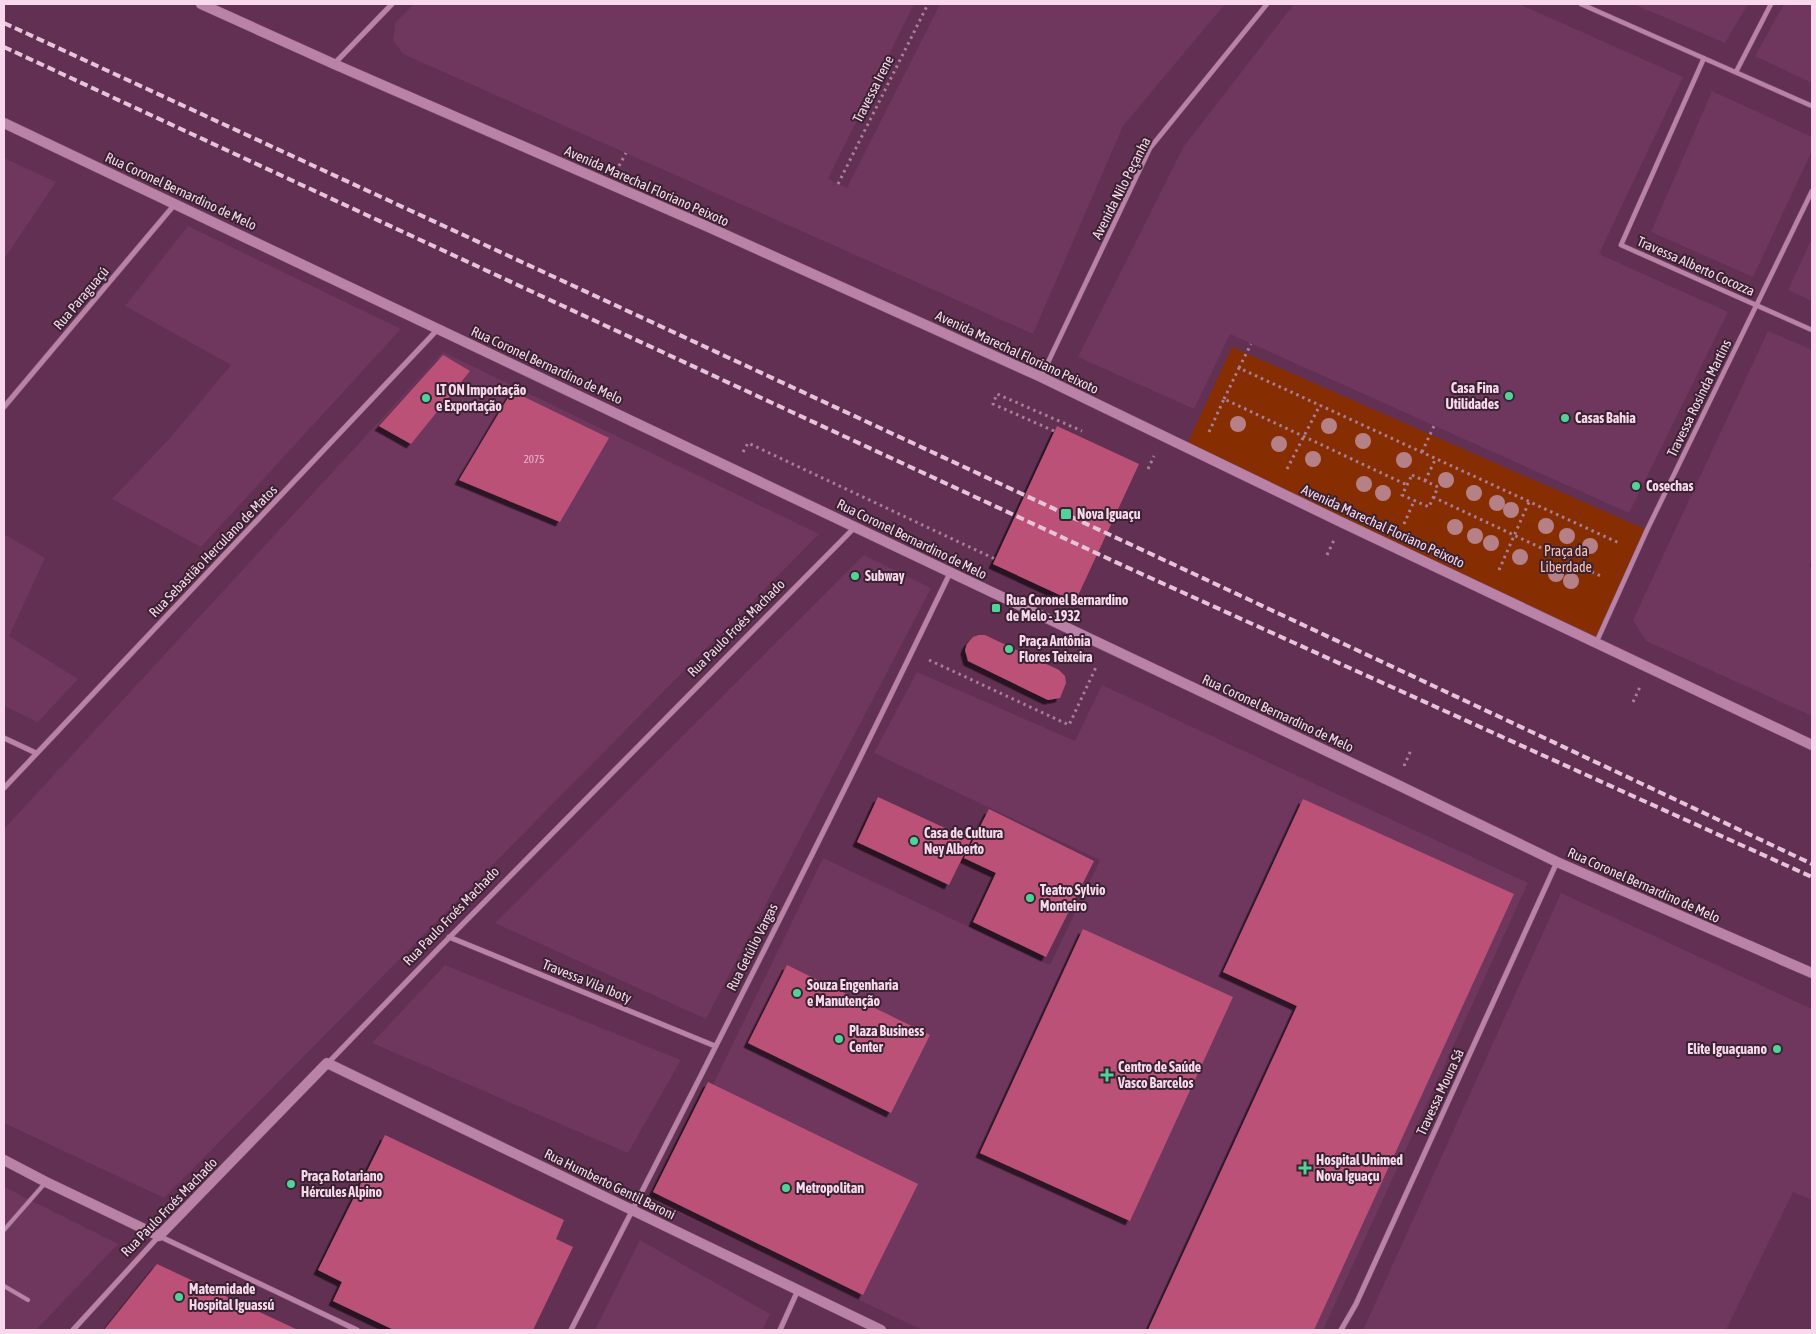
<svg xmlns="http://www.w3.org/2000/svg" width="1816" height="1334" font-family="'Asap Condensed',sans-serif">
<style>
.built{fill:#6f365e}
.green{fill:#872d02}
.building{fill:#bc5177;filter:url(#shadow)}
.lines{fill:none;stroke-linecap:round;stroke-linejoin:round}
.service-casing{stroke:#7b506d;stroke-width:5}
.pedestrian-casing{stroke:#7b506d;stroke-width:5.5}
.minor-casing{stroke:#7b506d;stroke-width:6}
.secondary-casing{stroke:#7b506d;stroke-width:11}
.path{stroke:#a87e99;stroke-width:3;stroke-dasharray:2.5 4;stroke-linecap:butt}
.service{stroke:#bb82a7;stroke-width:4}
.pedestrian{stroke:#bb82a7;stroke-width:4.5}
.minor{stroke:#bb82a7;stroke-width:5}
.secondary{stroke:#bb82a7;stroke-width:10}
.rail{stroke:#e5c3d9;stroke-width:4;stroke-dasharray:8 4;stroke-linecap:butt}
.tree{fill:#b68186}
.poi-dot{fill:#51d398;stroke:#392231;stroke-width:2}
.labels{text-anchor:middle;stroke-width:4;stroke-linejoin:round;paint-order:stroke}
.number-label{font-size:11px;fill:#e9b6cf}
.street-label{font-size:14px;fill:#f8d8ec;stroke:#392231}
.poi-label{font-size:14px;font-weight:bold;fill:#f8d8ec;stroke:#392231;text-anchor:start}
.park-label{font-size:14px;fill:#fbc3b0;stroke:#392231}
</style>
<defs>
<filter id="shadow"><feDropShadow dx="-4.5" dy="4.5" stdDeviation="0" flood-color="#0009"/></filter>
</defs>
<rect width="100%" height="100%" fill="#623052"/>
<path class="built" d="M414 4H914L828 179 847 188 940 4H1225L1123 126 1033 334 403 54 393 40 395 23Z
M1294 4H1519L1683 77 1599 254 1728 312 1629 513 1230 334 1194 409 1078 357 1184 146Z
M1633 4H1748L1725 43Z
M1784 4H1812V83L1755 56Z
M1712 91 1812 137V151L1753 277 1651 232Z
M4 158 56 182 4 259Z
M188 226 401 329 201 547 112 499 169 439 231 365 125 306Z
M1812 238V301L1788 290Z
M1768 331 1812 350V559L1809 566 1812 568V716L1646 641 1633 620Z
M443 352 819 534 164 1198 4 1123V829Z
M4 534 45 558 9 636 78 679 38 722 4 706Z
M864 555 931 588 706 1019 495 923Z
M917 672 1075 741 1102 685 1528 883 1323 1330H922L656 1202 823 858 1050 965 1100 860 874 753Z
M1561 893 1812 1009V1200L1793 1192 1726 1330H1363Z
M445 965 681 1060 628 1153 372 1043Z
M4 1187 118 1244 36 1330H4Z
M640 1240 770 1314 762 1330H595Z"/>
<path class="green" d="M1232 347 1647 530 1595 638 1187 444Z"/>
<path class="building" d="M443 355 470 371 411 444 379 426Z
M512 391 609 438 560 522 459 480Z
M1057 426 1139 464 1075 602 993 564Z
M979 635H985L1059 670 1065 676 1066 683 1060 698 1048 700 968 661 965 650 967 644 973 637Z
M878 797 971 840 949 885 857 842Z
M1303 799 1514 894 1314 1330H1148L1297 1006 1223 972Z
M989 809 1094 861 1046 957 973 922 996 873 964 858Z
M1083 929 1233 997 1130 1221 980 1153Z
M787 965 930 1035 891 1113 748 1043Z
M708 1082 918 1184 863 1295 653 1192Z
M385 1135 564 1220 556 1239 573 1247 533 1330H394L333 1301 342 1282 318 1270Z
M157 1264 298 1330H104Z"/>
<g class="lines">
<g class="service-casing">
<path id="service" d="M4 1230 46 1182
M4 1286 28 1300"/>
</g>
<g class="pedestrian-casing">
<path id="pedestrian" d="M1581 4 1812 106
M1704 58 1621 245 1812 330
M1736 72 1771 4
M1041 377 1150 148 1267 4
M1596 643 1647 530 1812 191"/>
</g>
<g class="minor-casing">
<path id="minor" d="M334 64 392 4
M4 407 175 204
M4 738 36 753
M4 788 438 329
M449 937 715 1046
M328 1063 440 947 855 527
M73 1330 159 1236 357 1330
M571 1330C700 1079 828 827 950 573
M780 1330 798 1290
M1341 1330 1356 1304 1557 862"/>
</g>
<g class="secondary-casing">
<path id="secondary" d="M201 4 334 64 706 226 1041 377 1343 523 1812 745
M4 123 1396 784 1557 862 1812 973
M4 1160 46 1182 159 1236 327 1063 881 1330"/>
</g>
<path class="path" d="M619 166 626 153
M838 184 928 4
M1239 368 1251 344
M1224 399 1239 368 1619 543
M1054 431 993 404 997 394 1082 431
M1209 432 1224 399 1407 485
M743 452 748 443 995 559
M1422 452 1434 426
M1148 469 1154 456
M1287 469 1320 405
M1412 475 1438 487 1429 507 1402 495Z
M1425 481 1436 458
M1433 497 1603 577
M1404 524 1414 501
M1327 555 1334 540
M1499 570 1529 502
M929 660 1069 725 1097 665
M1633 702 1640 687
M1404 766 1411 750"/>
<use href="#service" class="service"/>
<use href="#pedestrian" class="pedestrian"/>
<use href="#minor" class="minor"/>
<use href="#secondary" class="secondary"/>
<path class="rail" d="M4 23C607 301 1211 580 1812 864
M4 47 1122 565 1812 877"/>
</g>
<g class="tree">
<circle cx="1238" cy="424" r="8"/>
<circle cx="1329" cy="426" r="8"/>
<circle cx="1363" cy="441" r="8"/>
<circle cx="1279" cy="444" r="8"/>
<circle cx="1313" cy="459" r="8"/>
<circle cx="1404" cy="460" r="8"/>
<circle cx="1446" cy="480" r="8"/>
<circle cx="1364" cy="484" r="8"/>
<circle cx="1383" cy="493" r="8"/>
<circle cx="1474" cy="493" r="8"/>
<circle cx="1497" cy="503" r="8"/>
<circle cx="1511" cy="510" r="8"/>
<circle cx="1546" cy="526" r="8"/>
<circle cx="1455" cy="527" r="8"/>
<circle cx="1475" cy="536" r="8"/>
<circle cx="1567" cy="536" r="8"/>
<circle cx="1491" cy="543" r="8"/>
<circle cx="1590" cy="546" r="8"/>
<circle cx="1520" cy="557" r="8"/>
<circle cx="1556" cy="574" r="8"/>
<circle cx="1571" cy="581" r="8"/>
</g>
<g class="poi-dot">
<circle cx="1509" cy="396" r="5"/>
<circle cx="426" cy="398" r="5"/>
<circle cx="1565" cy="418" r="5"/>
<circle cx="1636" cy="486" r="5"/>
<rect x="1060" y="508" width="12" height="12" rx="2.5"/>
<circle cx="855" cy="576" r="5"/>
<rect x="991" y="603" width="10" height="10" rx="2.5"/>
<circle cx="1009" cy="649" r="5"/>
<circle cx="914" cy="841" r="5"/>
<circle cx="1030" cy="898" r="5"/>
<circle cx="797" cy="993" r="5"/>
<circle cx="839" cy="1039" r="5"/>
<circle cx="1777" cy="1049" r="5"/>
<path d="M1104.5 1067.5h5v5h5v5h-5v5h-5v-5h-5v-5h5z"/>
<path d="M1302.5 1160.5h5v5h5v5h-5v5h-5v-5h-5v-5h5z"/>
<circle cx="291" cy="1184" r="5"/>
<circle cx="786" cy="1188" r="5"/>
<circle cx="179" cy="1297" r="5"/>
</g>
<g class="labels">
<g class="number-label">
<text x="534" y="463">2075</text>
</g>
<g class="street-label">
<text transform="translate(873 89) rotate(-63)" y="5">Travessa Irene</text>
<text transform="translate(647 186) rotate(24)" y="5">Avenida Marechal Floriano Peixoto</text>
<text transform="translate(1121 188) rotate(-63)" y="5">Avenida Nilo Peçanha</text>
<text transform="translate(181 191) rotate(25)" y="5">Rua Coronel Bernardino de Melo</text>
<text transform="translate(1696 266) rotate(24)" y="5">Travessa Alberto Cocozza</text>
<text transform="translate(81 298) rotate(-50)" y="5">Rua Paraguaçú</text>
<text transform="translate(1017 352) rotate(25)" y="5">Avenida Marechal Floriano Peixoto</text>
<text transform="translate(547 365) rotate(25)" y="5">Rua Coronel Bernardino de Melo</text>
<text transform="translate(1699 398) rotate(-64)" y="5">Travessa Rosinda Martins</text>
<text transform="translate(1383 526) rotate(25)" y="5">Avenida Marechal Floriano Peixoto</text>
<text transform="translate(912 539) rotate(26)" y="5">Rua Coronel Bernardino de Melo</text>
<text transform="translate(213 551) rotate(-46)" y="5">Rua Sebastião Herculano de Matos</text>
<text transform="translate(736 628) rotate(-45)" y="5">Rua Paulo Froés Machado</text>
<text transform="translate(1278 713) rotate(25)" y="5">Rua Coronel Bernardino de Melo</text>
<text transform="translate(1644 885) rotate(24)" y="5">Rua Coronel Bernardino de Melo</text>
<text transform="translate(451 916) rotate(-46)" y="5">Rua Paulo Froés Machado</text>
<text transform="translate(752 947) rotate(-63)" y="5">Rua Getúlio Vargas</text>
<text transform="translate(587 981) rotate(22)" y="5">Travessa Vila Iboty</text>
<text transform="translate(1440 1092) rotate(-65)" y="5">Travessa Moura Sá</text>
<text transform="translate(610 1184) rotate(26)" y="5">Rua Humberto Gentil Baroni</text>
<text transform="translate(169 1207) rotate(-46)" y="5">Rua Paulo Froés Machado</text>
</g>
<g class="poi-label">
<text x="1499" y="393" text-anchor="end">Casa Fina<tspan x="1499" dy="16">Utilidades</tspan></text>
<text x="436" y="395">LT ON Importação<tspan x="436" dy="16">e Exportação</tspan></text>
<text x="1575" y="423">Casas Bahia</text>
<text x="1646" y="491">Cosechas</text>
<text x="1077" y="519">Nova Iguaçu</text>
<text x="865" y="581">Subway</text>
<text x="1006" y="605">Rua Coronel Bernardino<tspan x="1006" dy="16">de Melo - 1932</tspan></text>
<text x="1019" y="646">Praça Antônia<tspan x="1019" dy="16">Flores Teixeira</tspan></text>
<text x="924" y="838">Casa de Cultura<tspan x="924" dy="16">Ney Alberto</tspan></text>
<text x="1040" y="895">Teatro Sylvio<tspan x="1040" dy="16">Monteiro</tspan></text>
<text x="807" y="990">Souza Engenharia<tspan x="807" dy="16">e Manutenção</tspan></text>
<text x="849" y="1036">Plaza Business<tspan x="849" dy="16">Center</tspan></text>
<text x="1767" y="1054" text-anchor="end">Elite Iguaçuano</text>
<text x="1118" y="1072">Centro de Saúde<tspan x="1118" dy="16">Vasco Barcelos</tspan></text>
<text x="1316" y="1165">Hospital Unimed<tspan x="1316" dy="16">Nova Iguaçu</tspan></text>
<text x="301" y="1181">Praça Rotariano<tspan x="301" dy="16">Hércules Alpino</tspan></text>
<text x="796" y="1193">Metropolitan</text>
<text x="189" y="1294">Maternidade<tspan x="189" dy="16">Hospital Iguassú</tspan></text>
</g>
<g class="park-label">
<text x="1566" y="556">Praça da<tspan x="1566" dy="16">Liberdade</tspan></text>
</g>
</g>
<rect width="1816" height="1334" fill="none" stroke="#f8d8ec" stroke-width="10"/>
</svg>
